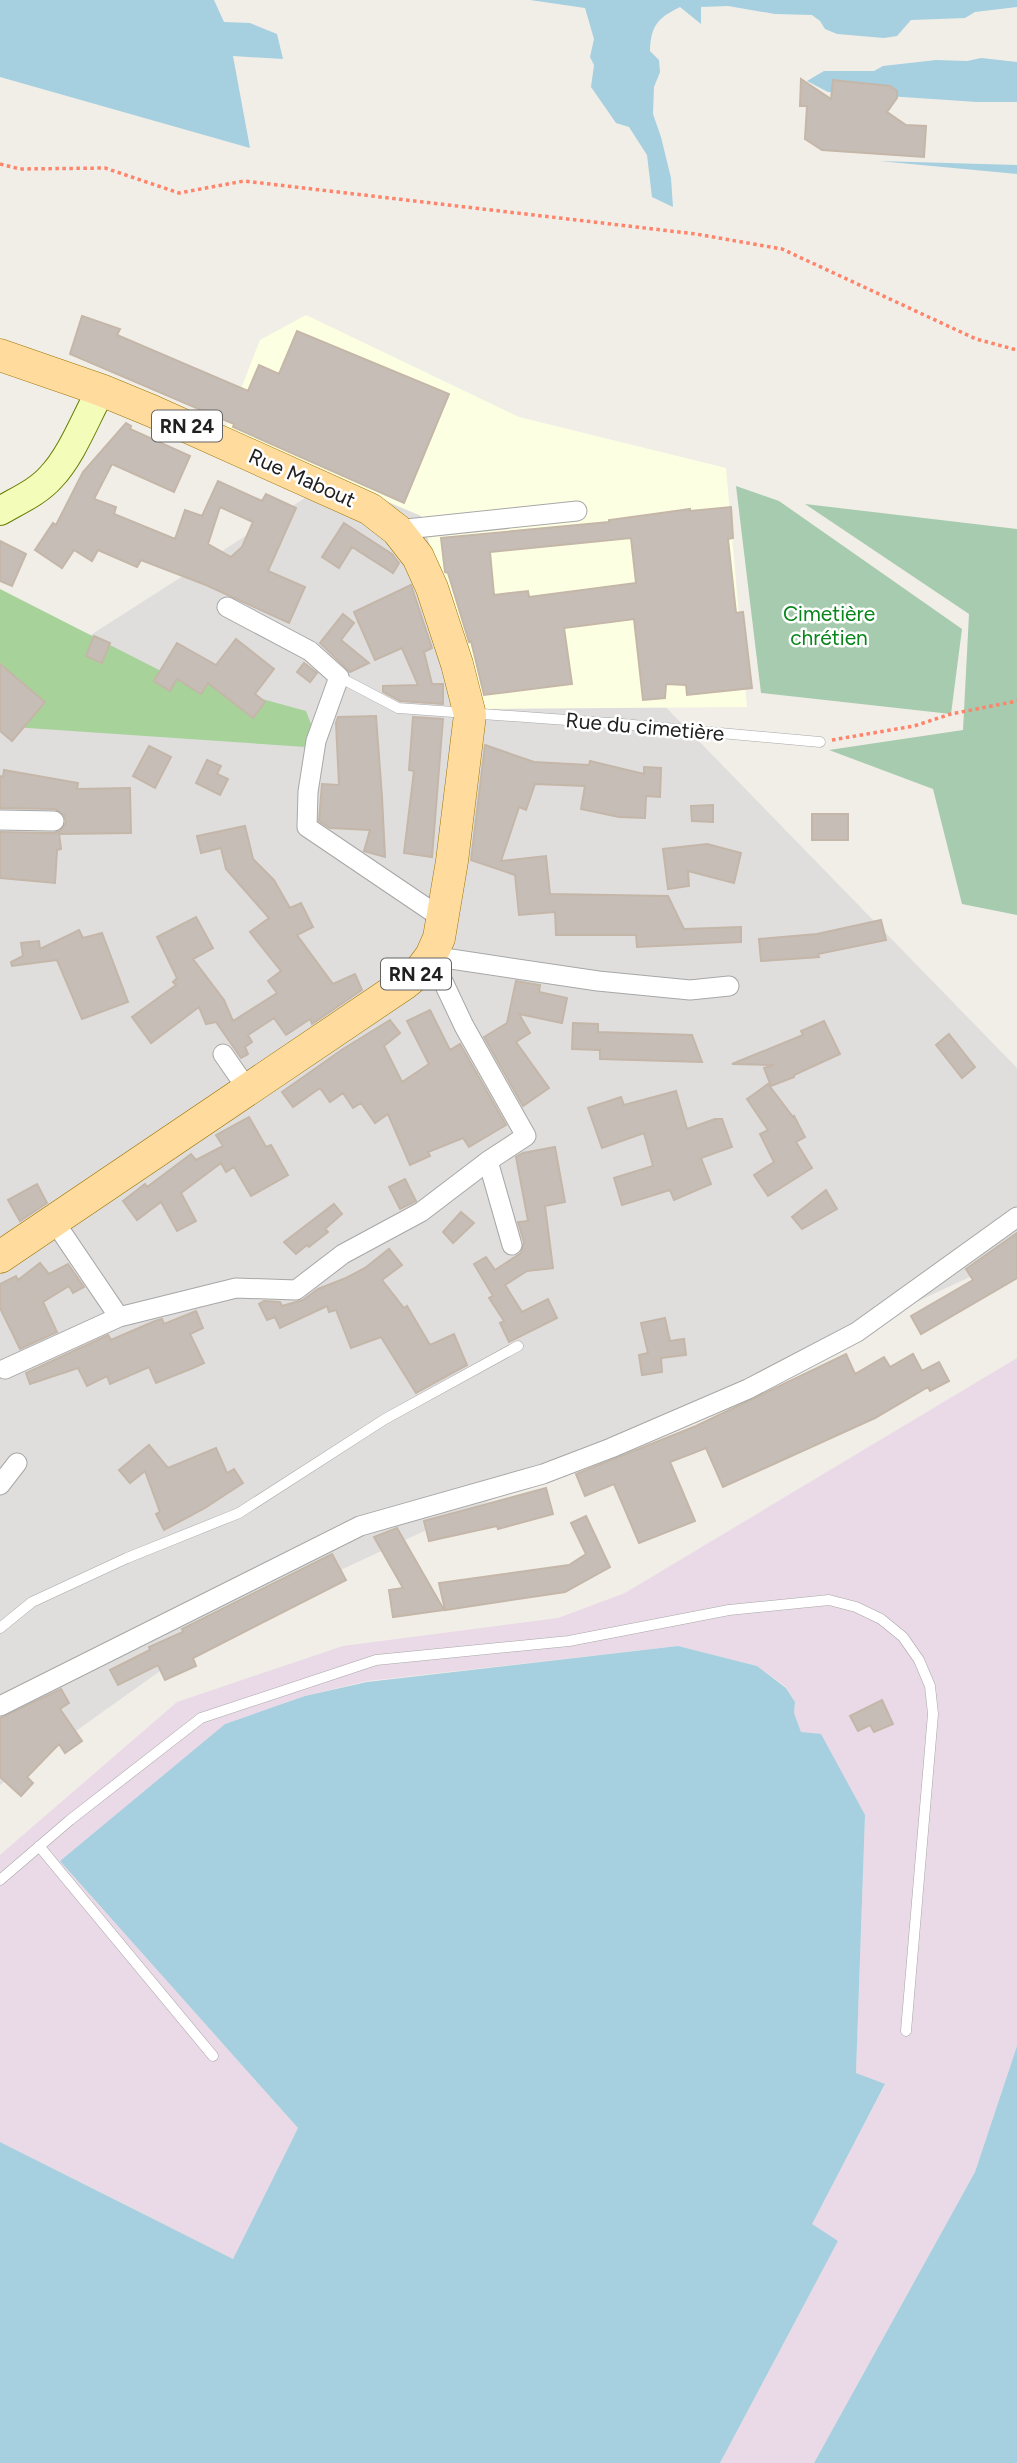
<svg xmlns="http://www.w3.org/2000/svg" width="1017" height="2463" font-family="Figtree,sans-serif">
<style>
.residential{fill:#dfdedd}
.industrial{fill:#ead9e6}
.education{fill:#fdffe2}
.forest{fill:#a7d29a}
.cemetery{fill:#a7cbaf}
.water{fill:#a6cfe0}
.building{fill:#c6beb6;stroke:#c4b6a8;stroke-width:2;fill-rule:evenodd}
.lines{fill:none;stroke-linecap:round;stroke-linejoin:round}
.lane-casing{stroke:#a7a7a7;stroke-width:11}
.street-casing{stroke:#a7a7a7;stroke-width:21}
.secondary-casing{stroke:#677e01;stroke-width:30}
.primary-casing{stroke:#9d7400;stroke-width:33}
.path{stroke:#fe846b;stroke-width:3.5;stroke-dasharray:3.5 3.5;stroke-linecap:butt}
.lane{stroke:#fff;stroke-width:10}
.street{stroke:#fff;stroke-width:19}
.secondary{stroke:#f4fcba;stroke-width:28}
.primary{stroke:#ffdc9e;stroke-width:32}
.labels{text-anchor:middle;stroke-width:5;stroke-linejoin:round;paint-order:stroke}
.shield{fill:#fff;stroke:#636363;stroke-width:2}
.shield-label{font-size:19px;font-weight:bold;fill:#202020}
.street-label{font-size:21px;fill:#202020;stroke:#fff}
.park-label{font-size:21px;fill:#08851b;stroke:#fff}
</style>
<rect width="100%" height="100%" fill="#f1eee7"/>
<path class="residential" d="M402 436 1017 1068V1255L229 1622 0 1785V693Z"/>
<path class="industrial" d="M1017 1358V2046L975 2172 814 2463H720L838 2241 811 2225 885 2085 856 2073 865 1815 801 1732 794 1713 795 1702 786 1687 757 1666 678 1646 367 1681 305 1696 225 1724 60 1861 298 2128 233 2259 0 2142V1855L177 1702 343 1646 558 1618 625 1593Z"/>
<path class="education" d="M306 315 519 417 726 468 747 707 479 709 421 516 224 432 260 340Z"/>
<path class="forest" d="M0 589 163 672 306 711 320 748 13 727 0 724Z"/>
<path class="cemetery" d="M736 486 779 501 962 629 951 714 761 693Z
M805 504 1017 529V915L962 904 933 789 829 750 963 730 969 614Z"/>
<path class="water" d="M0 0H214L224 22 250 23 277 34 283 59 233 56 250 148 0 77Z
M530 0H1017V7L975 12 965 18 911 20 897 36 884 38 837 34 825 29 820 21 812 15 775 14 728 6 701 7V24L680 7C658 18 651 25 650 51L659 60 660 72 654 87 653 114 661 137 671 178 673 207 652 197 647 155 629 127 616 123 591 87 594 65 590 57 594 39 585 8Z
M981 58 1017 62V102H977L828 92 807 81 824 71H874L883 66 936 60 967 61Z
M879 161 1017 165V174Z
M678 1646 757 1666 786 1688 795 1702 794 1713 801 1732 821 1734 865 1815 856 2073 885 2084 812 2224 838 2241 720 2463H0V2142L233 2259 298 2128 60 1861 225 1724 305 1696 367 1682Z
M1017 2046V2463H814L975 2172Z"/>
<path class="building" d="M801 79 831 99 833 80 890 86 897 91V98L887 112 906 125 926 126 924 157 822 150 805 139 807 106H800Z
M82 316 120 329 117 335 248 391 259 365 279 374 297 331 449 394 404 503 233 427 234 424 70 354Z
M126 423 131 426 130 429 190 456 174 492 112 464 94 499 116 507 114 514 175 539 185 510 202 516 218 481 262 501 266 494 296 508 268 571 305 587 289 623 206 585 141 560 137 567 98 550 92 561 74 550 62 568 35 550 53 523 56 525 83 472ZM220 507 253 522 242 547 231 557 208 544Z
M731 507 733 538 728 539 736 613 743 612 752 688 687 695 686 685 666 684 665 698 643 700 634 619 564 628 572 684 484 695 471 641 469 642 448 573 445 572 441 538 609 522V520L690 509V511ZM631 538 636 583 529 597 528 591 494 595 490 552Z
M344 523 392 554 399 563 393 573 352 547 339 568 322 557Z
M0 541 26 554 12 586 0 581Z
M411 585 432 648 424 652 432 684H443V704L400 701 383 692V686L418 685 402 648 375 660 354 612Z
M343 614 354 623 341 640 369 663 350 672 320 643Z
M94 636 110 643 102 663 86 656Z
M236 639 274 669 255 694 265 702 253 718 208 683 201 694 177 679 170 691 154 681 177 643 216 665Z
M304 663 317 673 310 682 297 672Z
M0 664 45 702 12 741 0 731Z
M376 716 382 797 385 857 364 851 370 830 330 828 319 821 322 784 339 785 336 723 338 717Z
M413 717 443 719 432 857 404 853 414 771 409 770Z
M485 745 534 762 589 765 590 761 644 774V767L661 768 660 797 646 796 645 818 619 817 581 809 585 786 535 784 526 810 519 807 501 861 546 856 550 894 668 896 684 929 741 927V942L637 947 636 935H556L555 912 519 915 515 875 471 860Z
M149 746 171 757 155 788 133 776Z
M207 760 221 766 217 774 228 779 220 795 196 783Z
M4 770 78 783 77 789 130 788 131 833 59 834 61 849 57 850 55 883 0 878V832L54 833 60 831 66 822 64 815 55 809 0 808V776L3 777Z
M713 805V822L692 821 691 806Z
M812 814H848V840H812Z
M245 826 253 859 274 880 290 908 301 903 313 927 297 935 333 984 355 974 362 990 312 1024 310 1019 286 1035 274 1018 248 1035 252 1042 245 1047 248 1054 241 1058 216 1022 206 1024 199 1007 151 1043 132 1017 176 985 173 982 177 978 157 937 196 917 213 948 193 959 224 1000 233 1021 277 993 268 981 281 971 250 932 269 918 226 869 221 848 201 853 197 836Z
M707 844 741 853 734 883 688 871 689 886 668 889 663 849Z
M881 920 886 940 818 954 819 957 761 961 759 939 817 934Z
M79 930 83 938 102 933 128 1002 82 1019 57 960 12 966 11 962 23 956 21 943 39 941 40 949Z
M516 981 540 985 539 992 567 998 562 1023 519 1014 530 1033 516 1042 549 1088 523 1106 484 1037 507 1023Z
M430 1010 450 1050 460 1044 506 1125 469 1147 463 1138 428 1152 430 1156 410 1165 388 1114 375 1123 361 1103 353 1108 343 1093 330 1102 320 1088 293 1107 282 1092 343 1049 390 1020 400 1033 384 1046 402 1082 429 1064 407 1021Z
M824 1021 840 1054 794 1075V1077L771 1086 764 1068 774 1065 732 1064 803 1035 801 1031Z
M573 1023 598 1024V1032L692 1035 702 1062 600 1059V1050L572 1049Z
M949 1034 975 1067 962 1078 936 1045Z
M768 1084 793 1117 794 1116 805 1137 796 1142 812 1168 768 1196 754 1175 774 1162 760 1134 768 1130 747 1099Z
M676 1091 687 1129 715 1119H722L732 1147 701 1158 711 1184 674 1200 670 1190 622 1205 614 1178 653 1166 644 1133 602 1148 588 1108 621 1097 624 1105Z
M249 1117 266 1147 271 1145 288 1175 251 1196 234 1167 226 1172 221 1163 181 1193 196 1221 177 1231 161 1202 137 1220 123 1201 145 1184 147 1187 191 1154 196 1160 223 1146 216 1135Z
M555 1147 565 1202 545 1206 553 1268 527 1271 505 1285 522 1312 548 1299 557 1318 509 1342 500 1323 504 1321 489 1298 493 1296 474 1264 486 1257 495 1270 521 1253 524 1242 518 1222 528 1221 516 1157 523 1153Z
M405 1179 416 1201 400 1209 389 1187Z
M37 1184 47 1203 20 1221 8 1200Z
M826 1190 837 1209 802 1229 792 1217Z
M334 1204 342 1214 325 1229 328 1232 309 1247 307 1245 296 1254 284 1242Z
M461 1212 474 1223 453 1243 443 1232Z
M1017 1233V1278L921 1334 911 1316 973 1280 966 1269Z
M389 1249 402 1265 382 1280 404 1308 407 1306 430 1345 454 1334 467 1365 416 1393 381 1337 351 1348 336 1310 329 1312 327 1306 280 1328 275 1317 267 1320 259 1304 264 1301 280 1302 282 1306 303 1300 318 1289 346 1278 365 1268Z
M40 1263 49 1274 68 1264 84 1287 73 1293 69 1286 43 1302 57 1332 20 1349 0 1308V1284L16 1276 18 1280Z
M196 1311 203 1328 190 1334 204 1363 193 1368 156 1383 149 1367 110 1384 107 1376 87 1386 78 1368 30 1384 26 1373 108 1335 111 1340 155 1321 162 1319 164 1324Z
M665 1318 670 1341 684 1339 686 1355 661 1358 662 1372 642 1375 639 1355 648 1353 641 1323Z
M846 1354 855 1374 884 1357 890 1367 913 1354 922 1371 939 1362 949 1381 930 1391 928 1387 875 1418 723 1487 706 1448 670 1462 695 1521 639 1543 614 1484 585 1496 576 1474 696 1426Z
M149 1445 168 1468 216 1448 227 1473 234 1469 243 1483 205 1508 164 1530 156 1514 160 1512 145 1471 130 1483 119 1470Z
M546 1488 553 1514 498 1529 497 1526 429 1541 424 1521Z
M586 1516 610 1567 565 1592 445 1610 439 1583 569 1565 586 1554 571 1523Z
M397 1528 420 1568 444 1610 393 1617 389 1590 403 1588 374 1537Z
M332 1554 346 1580 193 1658 196 1666 165 1680 158 1665 118 1685 110 1670 150 1650 149 1647 183 1632 182 1629Z
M61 1689 69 1703 60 1709 82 1741 65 1753 59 1744 27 1777 33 1783 21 1796 0 1777V1718Z
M882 1700 893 1724 874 1732 870 1725 858 1731 850 1716Z"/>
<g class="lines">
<g class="lane-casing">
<path id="lane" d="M339 677 398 708 622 724 820 742
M0 1628 32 1602 127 1558 239 1513 385 1419 518 1346
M39 1846 213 2056
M0 1880 70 1820 201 1718 376 1660 569 1641 729 1610 829 1600 856 1607 881 1619 903 1637 919 1660 930 1686 933 1714 906 2031"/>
</g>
<g class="street-casing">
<path id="street" d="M397 530 577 511
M227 607 310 651 339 677 316 741 308 792 307 827 443 919
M0 820 54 821
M431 956 464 1026 526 1136 488 1161 512 1245
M431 956 598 981 690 990 729 986
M223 1054 248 1090
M54 1221 119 1317 236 1288 296 1290 343 1254 421 1212 488 1161
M5 1369 119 1317
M0 1485 17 1463
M0 1706 360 1526 543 1474 611 1448 748 1389 857 1332 1017 1217"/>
</g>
<g class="secondary-casing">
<path id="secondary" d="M0 511C17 501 38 492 51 477 72 455 86 417 101 390"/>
</g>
<g class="primary-casing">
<path id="primary" d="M0 355 101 390 152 411 370 509 397 530 418 557 432 588 457 664 470 715 452 861 439 938 431 956 419 972 404 984 0 1257"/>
</g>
<path class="path" d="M0 164 20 169 105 168 179 193 244 181 696 234 782 249 976 339 1017 350
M832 740 914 726 951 714 1017 701"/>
<use href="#lane" class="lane"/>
<use href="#street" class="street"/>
<use href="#secondary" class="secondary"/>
<use href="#primary" class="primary"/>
</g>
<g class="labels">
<g class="shield">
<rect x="152" y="410.5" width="70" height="31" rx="5"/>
<rect x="381" y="958.5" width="70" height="31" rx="5"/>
</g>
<g class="shield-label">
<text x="187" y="433">RN 24</text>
<text x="416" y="981">RN 24</text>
</g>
<g class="street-label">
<text transform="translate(302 478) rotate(24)" y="7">Rue Mabout</text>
<text transform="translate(645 727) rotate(5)" y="7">Rue du cimetière</text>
</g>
<g class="park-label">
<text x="829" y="621">Cimetière<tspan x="829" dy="24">chrétien</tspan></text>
</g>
</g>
</svg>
